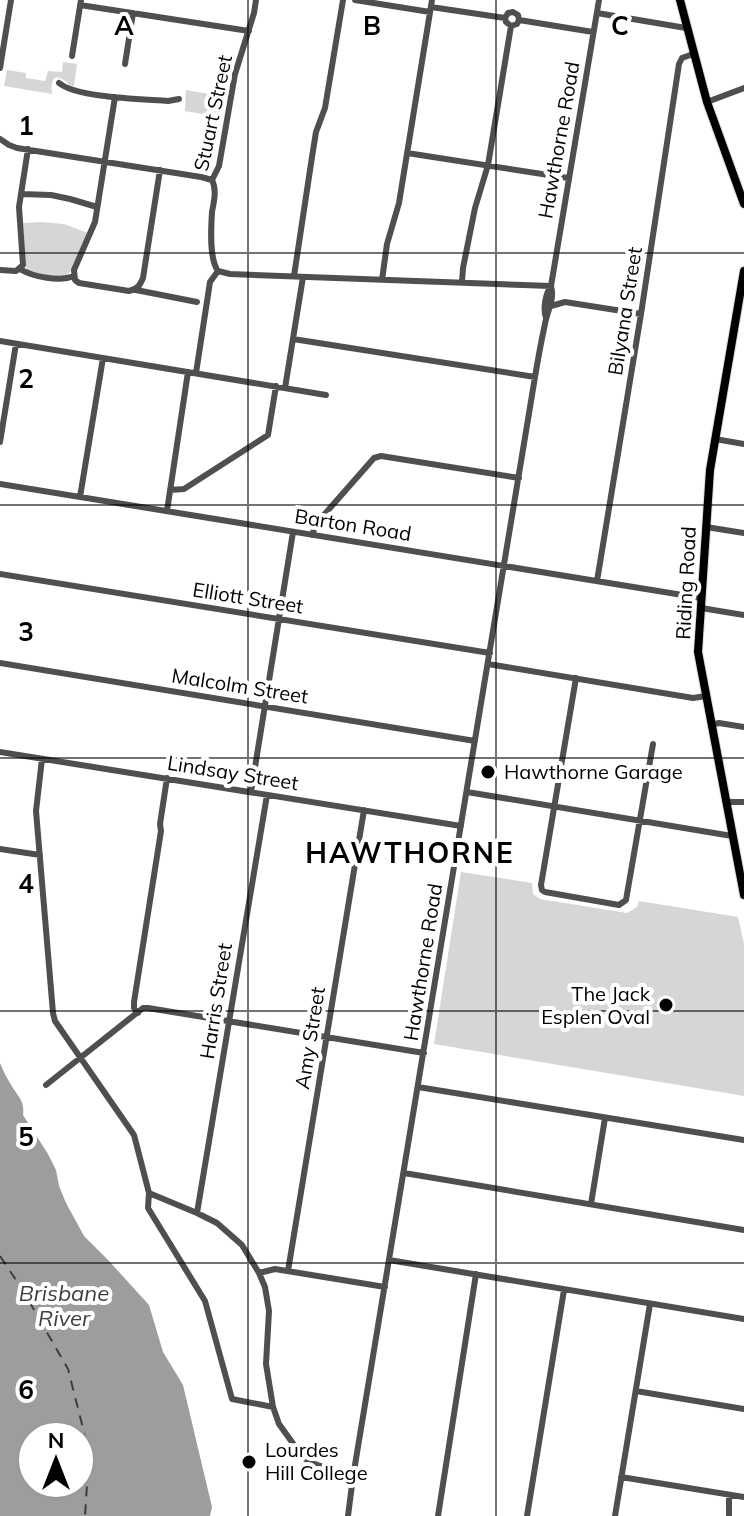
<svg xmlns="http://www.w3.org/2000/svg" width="744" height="1516" font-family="Mulish,sans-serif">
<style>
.green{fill:#d6d6d6}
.water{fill:#9d9d9d;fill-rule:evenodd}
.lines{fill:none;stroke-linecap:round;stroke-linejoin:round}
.ferry{stroke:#3e3e3e;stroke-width:2;stroke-dasharray:10 8;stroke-linecap:butt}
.major-casing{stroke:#dbdbdb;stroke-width:10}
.minor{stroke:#4f4f4f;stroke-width:6}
.major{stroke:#000;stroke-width:8}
.grid{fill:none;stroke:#000;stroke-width:2;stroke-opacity:0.55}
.poi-dot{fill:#000;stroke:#fff;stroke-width:3}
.labels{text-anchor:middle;stroke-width:8;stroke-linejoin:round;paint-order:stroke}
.street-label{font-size:20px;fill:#000;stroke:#fff}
.poi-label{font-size:20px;fill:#000;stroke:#fff;text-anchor:start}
.water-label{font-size:22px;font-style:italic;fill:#3e3e3e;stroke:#fff}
.district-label{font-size:28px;font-weight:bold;letter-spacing:2px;fill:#000;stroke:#fff}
.grid-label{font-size:26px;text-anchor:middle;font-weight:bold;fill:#000;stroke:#fff;stroke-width:8;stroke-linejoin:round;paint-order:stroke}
</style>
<rect width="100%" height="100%" fill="#fff"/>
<path class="green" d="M63 62 77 64 74 86 69 85C65 79 53 72 52 84 51 87 52 90 52 94L4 86 7 70 26 73V78L45 81 48 71 62 72Z
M186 90 221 96 219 117 185 111Z
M41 222 64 224 88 233 71 271 64 278 28 272 26 267 23 223Z
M461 872 532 883 533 894 540 899 627 913 637 907 639 901 738 917 744 944V1096L434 1044Z"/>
<path class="water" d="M0 1063C3 1070 6 1077 10 1083 17 1096 25 1100 23 1115L48 1154 56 1170 59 1186 66 1203 84 1236 109 1261 149 1305 163 1352 183 1385 212 1507 210 1516H0ZM80 1436V1484H32V1436Z"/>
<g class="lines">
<path class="ferry" d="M0 1256 22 1289 68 1369 89 1452 85 1516"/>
<g class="major-casing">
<path id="major" d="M680 0 707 102 744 204
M744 271 710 470 698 652 744 895"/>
</g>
<path class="minor" d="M355 0 430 12
M80 5 249 31
M431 7 505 18 508 13 513 12 518 15 519 20 517 24 511 26 506 22 505 18
M597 13 686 28
M519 20 593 32
M72 56 81 0
M125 64 133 13
M0 68 11 0
M59 83C77 98 142 99 168 101L179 99
M115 97 95 222 74 270 75 280 79 283 129 291C138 289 140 285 143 278L160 170
M707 102 744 88
M0 139 9 145 17 148 201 177 212 180
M407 153 568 178
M21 194 51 195 70 199 97 207
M20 269C33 277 60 282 74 276
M0 270 16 271 23 265 19 207 28 149
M218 271 230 274 551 286
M218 271C209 259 211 228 212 212 214 201 217 190 212 180L219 166 235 74 254 13 256 0
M294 276 312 157 316 132 325 108 343 0
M382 280 387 244 399 203 432 0
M462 282 463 268 475 208 488 165 511 26
M136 290 197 302
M551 306 565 302 641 314
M546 318C543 308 545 295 551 286L599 0
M293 339 535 377
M0 341 326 395
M196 373 210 282 218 271
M285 388 303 277
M715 439 744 444
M0 442 16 344
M0 484 701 598
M170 490 184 489 268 435 276 386
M80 497 103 358
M167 511 188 372
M706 527 744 533
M312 535 316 524 374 458 381 456 519 478
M0 574 490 653
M597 581 641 314 679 64 682 58 693 54
M701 608 744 615
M0 663 475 741
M488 664 693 698 706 696
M576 678 541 885 542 890 545 892 619 905 626 900 653 744
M711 725 719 723 744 727
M0 752 461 826
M42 759 36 811 53 1013 55 1021 134 1135 149 1193 197 1213 217 1223 242 1245 259 1273 265 1287 269 1311 266 1364 273 1407 279 1424 302 1456 309 1462 353 1477
M251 792 293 532
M467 792 732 836
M726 802H744
M0 849 40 855
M138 1013 134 1008V1002L161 831 160 824 167 778
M46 1085 143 1008H148L424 1053
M418 1087 744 1140
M404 1173 744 1230
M149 1193 148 1208 205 1301 232 1399 273 1407
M591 1204 605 1118
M197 1213 267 795
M389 1260 744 1319
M288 1271 364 810
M259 1273 275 1269 385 1287
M636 1391 744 1409
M621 1477 744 1497
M729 1495V1516
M348 1516 353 1477 535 377C538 359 541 342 545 324 547 311 555 300 551 286
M438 1516 476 1274
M527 1516 564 1290
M615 1516 650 1304"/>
<use href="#major" class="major"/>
</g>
<path class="grid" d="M248 0V1516M496 0V1516M0 253H744M0 505H744M0 758H744M0 1011H744M0 1263H744"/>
<g class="poi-dot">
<circle cx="488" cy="772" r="8"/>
<circle cx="666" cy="1005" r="8"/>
<circle cx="249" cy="1462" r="8"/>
</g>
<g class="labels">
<g class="street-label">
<text transform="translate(213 113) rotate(-78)" y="7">Stuart Street</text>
<text transform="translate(559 140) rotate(-80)" y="7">Hawthorne Road</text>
<text transform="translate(625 311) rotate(-81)" y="7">Bilyana Street</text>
<text transform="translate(353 525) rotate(9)" y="7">Barton Road</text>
<text transform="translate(686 583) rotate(-87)" y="7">Riding Road</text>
<text transform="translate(248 598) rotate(9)" y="7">Elliott Street</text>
<text transform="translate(240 686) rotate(9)" y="7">Malcolm Street</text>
<text transform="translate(233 773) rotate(9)" y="7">Lindsay Street</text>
<text transform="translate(423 962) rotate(-81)" y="7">Hawthorne Road</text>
<text transform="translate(216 1001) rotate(-81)" y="7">Harris Street</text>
<text transform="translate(310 1038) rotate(-81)" y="7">Amy Street</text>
</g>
<g class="poi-label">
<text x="504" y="779">Hawthorne Garage</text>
<text x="650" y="1001" text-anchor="end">The Jack<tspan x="650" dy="23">Esplen Oval</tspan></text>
<text x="265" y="1457">Lourdes<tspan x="265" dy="23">Hill College</tspan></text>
</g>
<g class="water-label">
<text x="64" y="1301">Brisbane<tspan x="64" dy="25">River</tspan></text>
</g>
<g class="district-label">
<text x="410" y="863">HAWTHORNE</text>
</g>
</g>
<g class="grid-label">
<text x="124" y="35">A</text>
<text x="372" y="35">B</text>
<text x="620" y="35">C</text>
<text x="26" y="135">1</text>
<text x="26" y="388">2</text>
<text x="26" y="641">3</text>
<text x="26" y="893">4</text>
<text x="26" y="1146">5</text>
<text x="26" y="1399">6</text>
</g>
<g transform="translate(56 1460)"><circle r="38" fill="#ffffff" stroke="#999999" stroke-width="2"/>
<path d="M0-6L14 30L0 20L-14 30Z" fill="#000000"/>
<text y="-12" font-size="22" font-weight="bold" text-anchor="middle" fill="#000000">N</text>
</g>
</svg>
